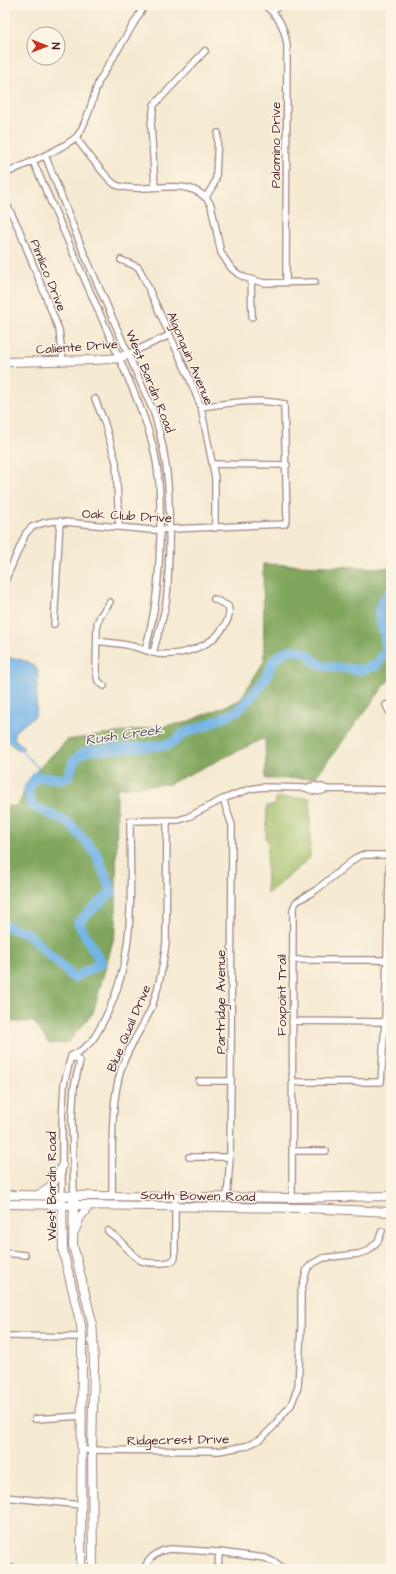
<svg xmlns="http://www.w3.org/2000/svg" width="396" height="1574" font-family="'Architects Daughter',sans-serif">
<style>
.green{fill:#9fbf68;stroke:#746f4a}
.forest{fill:#7fa65c;stroke:#646244}
.water{fill:#73b4e7;stroke:#5e6a89}
.lines{fill:none;stroke-linecap:round;stroke-linejoin:round}
.stream{stroke:#73b4e7;stroke-width:1.5}
.river{stroke:#73b4e7;stroke-width:10}
.street-casing{stroke:#a0847e;stroke-width:8}
.secondary-casing{stroke:#a0847e;stroke-width:10}
.street{stroke:#fff;stroke-width:5.5}
.secondary{stroke:#fff;stroke-width:8}
.labels{text-anchor:middle;stroke-width:3;stroke-linejoin:round;paint-order:stroke}
.street-label{font-size:13px;fill:#4a1f2b;stroke:#fcf5e5}
.water-label{font-size:14px;font-style:italic;fill:#58536d;stroke:#fcf5e5}
</style>
<rect width="100%" height="100%" fill="#fcf5e5"/>
<filter id="ink" filterUnits="userSpaceOnUse"><feTurbulence type="fractalNoise" baseFrequency=".025" numOctaves="2"/><feDisplacementMap in="SourceGraphic" scale="8" xChannelSelector="R" yChannelSelector="G"/><feConvolveMatrix kernelMatrix="1 2 1 2 8 2 1 2 1" color-interpolation-filters="sRGB"/></filter>
<filter id="wash" filterUnits="userSpaceOnUse"><feTurbulence type="fractalNoise" baseFrequency=".012" numOctaves="4" result="noise"/><feDisplacementMap in="SourceGraphic" scale="16" xChannelSelector="R" yChannelSelector="G"/><feGaussianBlur stdDeviation="0.9" result="paint"/><feColorMatrix in="noise" values="0 0 0 0 0 0 0 0 0 0 0 0 0 0 0 0 0 1.4 0 .05"/><feComposite in="paint" operator="in"/></filter>
<g filter="url(#wash)">
<rect width="100%" height="100%" fill="#f5ead2"/>
<path class="green" d="M276 798H310V858L267 894C267 884 266 848 269 843L266 839 267 806H275Z"/>
<path class="forest" d="M263 564 391 568V677L315 778 266 779 265 738 169 784 117 788 116 930 93 1013 68 1042 49 1044 34 1022H5V806H17L22 798 25 785 33 774 67 740 184 723 240 700 264 661Z"/>
<path class="water" d="M5 658C18 658 31 660 38 671L36 712 35 716 14 732V738L24 747 22 752 5 740Z"/>
<g class="lines">
<path class="stream" d="M22 751 38 768 36 777"/>
<path class="river" d="M5 926 27 933 74 978 101 963 78 922 112 892 96 853 69 823 31 805 28 790 36 777 64 779 69 776 73 762 81 754 88 751 166 745 174 742 184 733 209 724 237 711 252 696 266 678 274 660 283 653 291 650 300 651 309 655 316 663 324 666 361 670 377 665C379 661 383 656 385 652 390 631 370 619 385 598 387 595 388 593 391 591"/>
</g>
</g>
<g filter="url(#ink)">
<g class="lines">
<g class="street-casing">
<path id="street" d="M264 5C279 16 284 26 287 45L286 282
M273 12 279 5
M76 138C82 146 109 182 116 185 144 196 193 172 211 205L221 253 231 268 238 274 246 278 264 283 315 282
M45 155 81 246 154 413C170 463 170 501 169 553 168 571 169 590 165 608 162 623 157 638 153 653
M33 161 134 392C145 419 155 445 158 474 161 495 160 517 160 538 159 579 156 611 145 650
M5 174C19 167 70 146 78 135 89 119 92 99 99 81L145 5
M155 187 151 124 154 105 205 51
M206 197 214 184 216 178 218 133
M5 201 19 229 59 330 63 360
M121 260 138 267 142 274 188 375 201 407 215 478V528
M251 280 252 317
M128 354 170 335
M95 399 104 421 116 462 119 527
M213 464 287 465
M5 581 26 533 32 527 43 523 53 521 151 530 285 524 287 519 284 404C258 398 227 403 201 407
M54 624 60 521
M97 641C109 643 120 643 131 646 140 648 149 652 158 654 180 656 210 648 223 628 228 621 231 614 228 606L214 599
M104 686 98 681 96 671 97 624 100 616 110 602
M386 705 391 715
M306 788C314 792 319 793 327 789L391 790
M223 799 232 825 231 1081 230 1157 227 1199
M292 960H387
M292 1021 385 1022
M71 1056 80 1061 74 1087 72 1120 74 1196
M199 1081H231
M292 1082H381L385 1022 391 811
M292 1151H326
M189 1157H230
M62 1196V1123L64 1084 71 1056C92 1046 96 1036 106 1016 137 954 130 888 130 821L179 820 188 817 223 799 250 789 262 787 306 788C314 785 319 785 327 789
M112 1196C113 1152 109 1108 122 1066 129 1046 141 1030 150 1011 159 990 163 966 166 943L167 821
M292 1198 293 909 296 902 316 890 357 857 362 855H390
M108 1231C112 1235 118 1238 122 1243 137 1258 137 1264 161 1263 166 1263 172 1263 175 1258V1203
M5 1253 25 1255
M7 1336 82 1337
M35 1419 82 1416
M82 1450 219 1451 246 1446 261 1439 274 1426 278 1420 291 1405 298 1387 301 1327V1292L307 1269 312 1264 323 1258 358 1254 368 1251 378 1241 382 1231
M5 1497 81 1505
M144 1569C149 1557 159 1550 171 1549L219 1552 265 1558 276 1563 284 1569
M218 1569 219 1552"/>
</g>
<g class="secondary-casing">
<path id="secondary" d="M5 362 95 360 119 358 128 354
M5 1195 292 1198 391 1196
M37 1195C51 1191 57 1178 62 1166
M62 1200 63 1251 81 1325 82 1337 81 1569
M74 1200 73 1245 92 1322 93 1337 94 1364 92 1450 93 1569
M5 1204 306 1208 391 1212
M75 1230 80 1217 89 1206
M5 1569H14"/>
</g>
<use href="#street" class="street"/>
<use href="#secondary" class="secondary"/>
</g>
</g>
<g class="labels">
<g class="street-label">
<text transform="translate(275 145) rotate(-90)" y="5">Palomino Drive</text>
<text transform="translate(49 275) rotate(68)" y="5">Pimlico Drive</text>
<text transform="translate(77 346) rotate(-4)" y="5">Caliente Drive</text>
<text transform="translate(191 358) rotate(67)" y="5">Algonquin Avenue</text>
<text transform="translate(151 381) rotate(68)" y="5">West Bardin Road</text>
<text transform="translate(127 515) rotate(3)" y="5">Oak Club Drive</text>
<text transform="translate(281 995) rotate(-90)" y="5">Foxpoint Trail</text>
<text transform="translate(220 1002) rotate(-90)" y="5">Partridge Avenue</text>
<text transform="translate(128 1028) rotate(-67)" y="5">Blue Quail Drive</text>
<text transform="translate(51 1186) rotate(-90)" y="5">West Bardin Road</text>
<text transform="translate(198 1195) rotate(1)" y="5">South Bowen Road</text>
<text transform="translate(178 1439) rotate(-1)" y="5">Ridgecrest Drive</text>
</g>
<g class="water-label">
<text transform="translate(124 734) rotate(-8)" y="5">Rush Creek</text>
</g>
</g>
<rect width="396" height="1574" fill="none" stroke="#fcf5e5" stroke-width="20"/>
<g transform="translate(46 46) rotate(90)"><circle r="19" fill="#fcf5e5" stroke="#b59f9b"/>
<path d="M0-3L7 15L0 10L-7 15Z" fill="#c8321e"/>
<text y="-6" font-size="11" font-weight="bold" text-anchor="middle" fill="#4a1f2b">N</text>
</g>
</svg>
